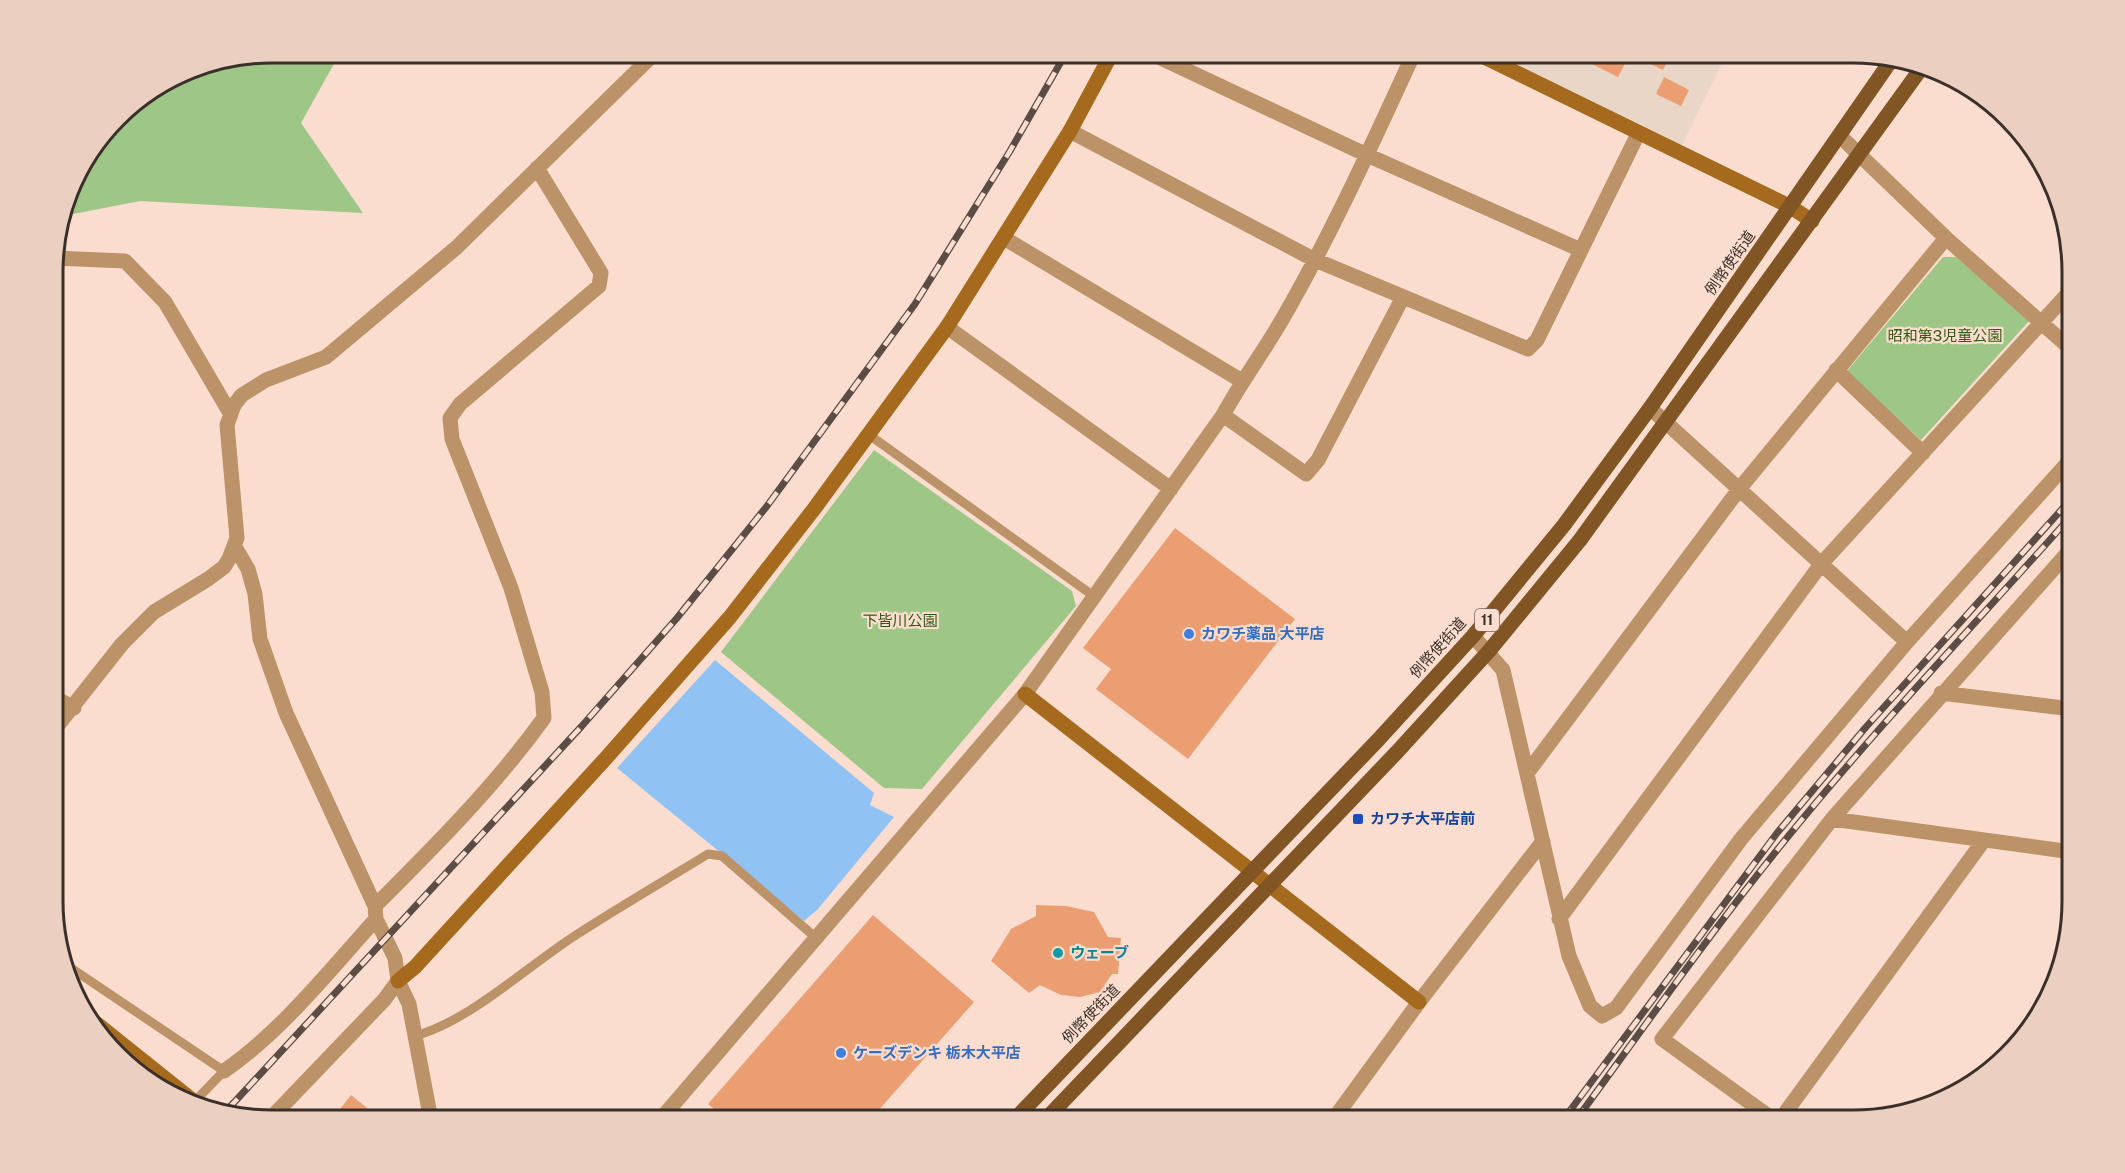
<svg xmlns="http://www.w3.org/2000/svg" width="2125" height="1173" font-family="'Public Sans','Noto Sans JP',sans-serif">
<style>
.commercial{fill:#e9d6c6}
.green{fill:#9ec687}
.water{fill:#90c2f3}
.building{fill:#ec9e73}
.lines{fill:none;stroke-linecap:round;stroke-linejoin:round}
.lane{stroke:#bc9368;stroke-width:9}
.street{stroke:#bc9368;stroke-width:15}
.secondary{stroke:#a66a1e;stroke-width:15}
.primary{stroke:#815624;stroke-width:15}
.rail-casing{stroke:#5b4d46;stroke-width:7}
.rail{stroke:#faddce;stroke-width:4.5;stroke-dasharray:14;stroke-linecap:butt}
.shop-dot{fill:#3f7fe0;stroke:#faddce;stroke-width:2}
.transit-dot{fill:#1a4fb4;stroke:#faddce;stroke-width:2}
.culture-dot{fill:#0f9aa8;stroke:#faddce;stroke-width:2}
.labels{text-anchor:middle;stroke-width:4.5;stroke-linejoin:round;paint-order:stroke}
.shield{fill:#faddce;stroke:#74635a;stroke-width:1.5}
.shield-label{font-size:14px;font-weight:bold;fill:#3a2f29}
.street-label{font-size:15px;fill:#3a2f29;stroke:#faddce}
.park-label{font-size:15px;fill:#325b10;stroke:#faddce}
.shop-label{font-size:15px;font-weight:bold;fill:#366cbe;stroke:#faddce;text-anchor:start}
.transit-label{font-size:15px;font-weight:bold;fill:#164399;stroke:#faddce;text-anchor:start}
.culture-label{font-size:15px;font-weight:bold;fill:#0d838f;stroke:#faddce;text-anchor:start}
.rim{fill:none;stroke:#3a2f29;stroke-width:3}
</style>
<rect width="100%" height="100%" fill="#faddce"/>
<path class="commercial" d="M1494 53H1727L1682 145Z"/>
<path class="green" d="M272 53H340L301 123 363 213 140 201 63 216 75 175 127 107 189 69Z
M1943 257H1956L2030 320 1921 440 1846 372Z
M874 450 1072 591 1076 606 922 789 884 788 721 652Z"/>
<path class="water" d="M715 660 874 793 870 805 894 817 818 909 804 921 617 768Z"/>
<path class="building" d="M1568 52H1672L1663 70 1630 54 1618 77Z
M1664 77 1689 90 1681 106 1656 94Z
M1175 528 1295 619 1188 759 1096 689 1111 669 1083 648Z
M1036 905 1066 906 1094 912 1108 937 1121 938 1118 974H1112L1100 992 1080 997 1061 995 1040 985 1029 993 991 961 1011 929 1036 916Z
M873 915 974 1002 870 1120H727L708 1104Z
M351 1095 382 1120H346L337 1113Z"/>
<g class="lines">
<path class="lane" d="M868 434 1095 597
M68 966 224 1071 196 1100
M414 1036C467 1023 529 965 576 935 619 907 664 881 708 854L722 856 815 937"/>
<path class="street" d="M1150 53 1367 155 1581 250
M1070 131 1313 259 1528 349 1537 340 1638 134
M1840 136 1946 238 2072 350
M1004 238 1242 381
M54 258 125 261 165 302 230 413
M947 327 1171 489
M1836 370 1923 453
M1650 408 1907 642
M1223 415 1306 474 1318 460 1403 297
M235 547 248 569 255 594 260 639 286 713 375 906 376 919 395 958 398 981 409 1004 431 1120
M1473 636 1503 670 1569 956 1590 1006 1602 1016 1616 1008 1741 839 1907 642 2072 458
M1941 693 2072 709
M54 697 74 708
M54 730 122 644 154 612 208 579 224 567 229 559 237 538 227 425 234 405 242 395 266 380 326 357 457 247 655 53
M1528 772 1740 488 1946 238
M1832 819 2072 852
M375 906C434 847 495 786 544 718L542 692 511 588 452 439 450 418 460 404 599 286 601 273 537 168
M1559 919 1822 563 2072 289
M224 1071C282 1031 329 971 376 919
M269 1120 384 1000 398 981
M660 1120 1025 694 1223 415C1241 382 1264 351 1283 318 1332 233 1373 142 1414 53
M1333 1120 1419 1002 1543 841
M1774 1120 1662 1039 1832 819 2072 548
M1780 1120 1984 840"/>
<path class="secondary" d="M1476 53 1791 207 1812 221
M1025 694 1419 1002
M398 981 415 967 607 757 730 617 814 509 947 327 1070 131 1112 53
M87 1016 191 1099"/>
<path class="primary" d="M1014 1120 1378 740 1473 636 1564 525 1650 408 1890 62
M1045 1120 1397 752 1489 651 1580 540 1920 70"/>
<g class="rail-casing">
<path id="rail" d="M228 1109 581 727 677 618 767 506 915 304 1010 151 1066 53
M1563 1120 1777 833 1866 727 2072 498
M1576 1120C1645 1026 1712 930 1786 839 1877 727 1976 623 2072 515"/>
</g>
<use href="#rail" class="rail"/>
</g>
<g class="shop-dot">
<circle cx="1189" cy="634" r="6"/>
<circle cx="841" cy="1053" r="6"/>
</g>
<rect class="transit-dot" x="1352" y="813" width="12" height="12" rx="3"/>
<circle class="culture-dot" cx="1058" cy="953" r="6"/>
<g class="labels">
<rect class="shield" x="1475" y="609" width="24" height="22" rx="4.5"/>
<g class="shield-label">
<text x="1487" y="625">11</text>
</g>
<g class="street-label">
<text transform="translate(1730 263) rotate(-55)" y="5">例幣使街道</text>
<text transform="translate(1438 648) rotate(-48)" y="5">例幣使街道</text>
<text transform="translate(1091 1014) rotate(-46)" y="5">例幣使街道</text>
</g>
<g class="park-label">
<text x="1945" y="341">昭和第3児童公園</text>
<text x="900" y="626">下皆川公園</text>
</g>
<g class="shop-label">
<text x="1201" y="639">カワチ薬品 大平店</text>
<text x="853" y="1058">ケーズデンキ 栃木大平店</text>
</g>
<g class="transit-label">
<text x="1370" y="824">カワチ大平店前</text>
</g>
<g class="culture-label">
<text x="1070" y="958">ウェーブ</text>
</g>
</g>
<path d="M0 0H2125V1173H0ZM272 63H1853A209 209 0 0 1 2062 272V901A209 209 0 0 1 1853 1110H272A209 209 0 0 1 63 901V272A209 209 0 0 1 272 63Z" fill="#ebcfc1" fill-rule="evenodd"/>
<path class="rim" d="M272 63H1853A209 209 0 0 1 2062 272V901A209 209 0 0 1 1853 1110H272A209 209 0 0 1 63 901V272A209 209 0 0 1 272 63Z"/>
</svg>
